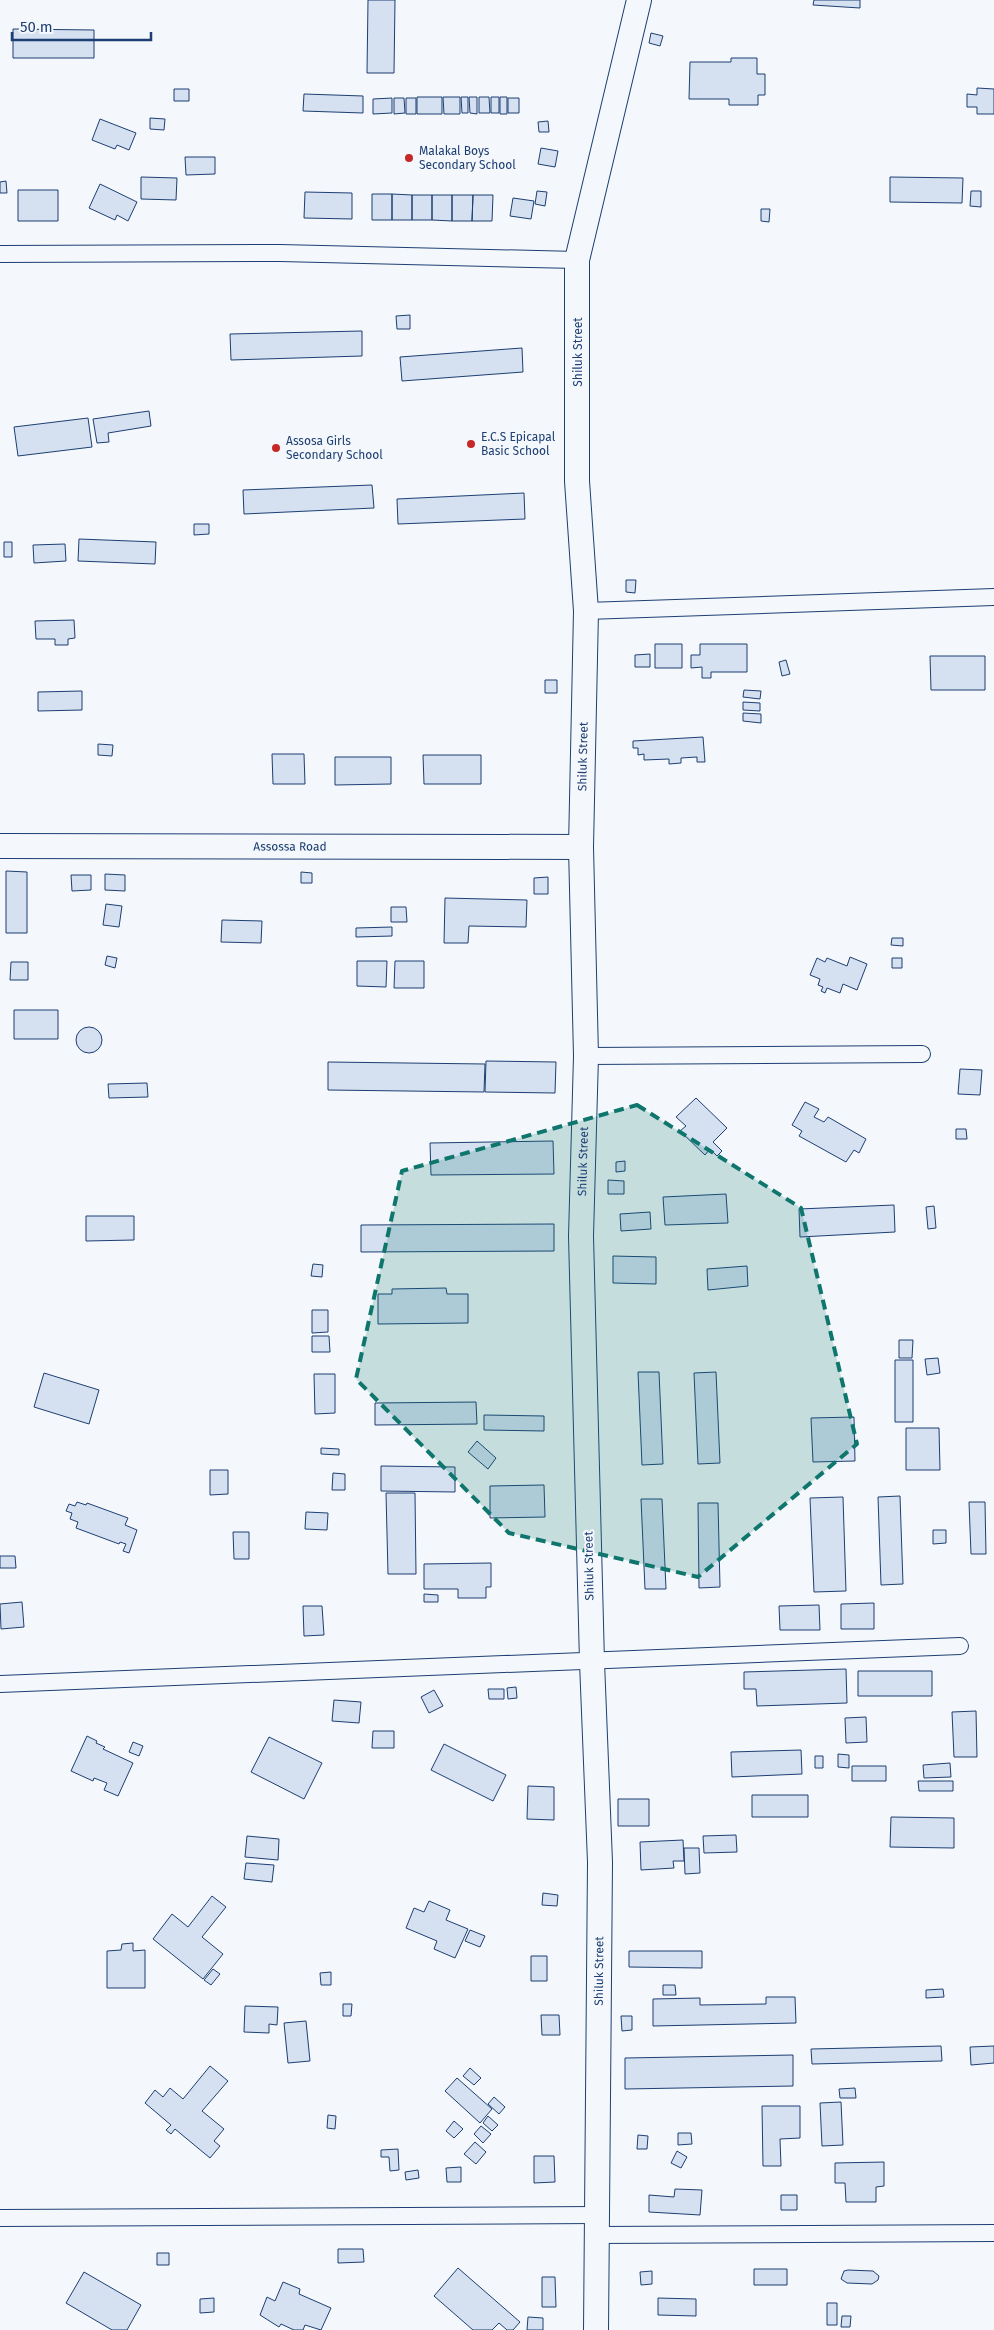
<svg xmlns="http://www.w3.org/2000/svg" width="994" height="2330" font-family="'Fira Sans',sans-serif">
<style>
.building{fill:#d5e0f0;stroke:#1d3f73}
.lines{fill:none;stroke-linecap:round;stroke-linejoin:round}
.street-casing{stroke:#1d3f73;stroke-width:18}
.secondary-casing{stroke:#1d3f73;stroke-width:26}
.street{stroke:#f4f7fb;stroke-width:16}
.secondary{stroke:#f4f7fb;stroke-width:24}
.marked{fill:#0f766e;fill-opacity:0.2;stroke:#0f766e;stroke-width:4;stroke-dasharray:10 6;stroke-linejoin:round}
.poi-dot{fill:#c62828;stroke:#f4f7fb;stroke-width:2}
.labels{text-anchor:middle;stroke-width:4;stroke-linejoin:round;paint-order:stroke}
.poi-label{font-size:12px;fill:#1d3f73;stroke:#f4f7fb;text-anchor:start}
.street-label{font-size:12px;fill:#1d3f73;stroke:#f4f7fb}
</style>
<rect width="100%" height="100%" fill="#f4f7fb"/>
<path class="building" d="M368 0H395L394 73H367Z
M814 0H860V8L813 5Z
M13 29 94 30V58H13Z
M651 33 663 36 660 46 649 43Z
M731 58H757V74H765V95H758V105H729V99H689L690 62H731Z
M977 88 994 89V114H977V107H967V94L977 95Z
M174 89H189V101H174Z
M304 94 363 96V113L303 111Z
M417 97H442V114H417Z
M443 97H460V114H444Z
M461 97H468V113H462Z
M469 97H477V114L470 113Z
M479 97H489L490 113H479Z
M491 97H499V113H491Z
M500 97H507V114H500Z
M392 98V113L373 114V99Z
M394 98H404L405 113 394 114Z
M406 98H416V114H406Z
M508 98H519V113H508Z
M150 118 165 119 164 130 150 129Z
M100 119 136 133 129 150 117 145 115 149 92 140Z
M548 121 549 132H539L538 122Z
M541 148 558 151 555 167 538 164Z
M185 157H215V174L186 175Z
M141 177 177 178 176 200 141 199Z
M890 177 963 178 962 203 890 202Z
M6 181 7 193H0V182Z
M100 184 137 202 128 221 117 215 115 220 89 208Z
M18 190H58V221H18Z
M537 191 547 192 545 206 535 204Z
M971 191H981V207L970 206Z
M305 192 352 193V219L304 218Z
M372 194H392V220H372Z
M392 194 412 195V220H392Z
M412 195H432V220H412Z
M432 195H452V221L432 220Z
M452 195H473L472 221H452Z
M473 195H493L492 221H472Z
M513 198 534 201 531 219 510 216Z
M761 209H770L769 222 761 221Z
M410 315V329H397L396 316Z
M362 331V356L231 360 230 334Z
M522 348 523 372 402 381 400 357Z
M149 411 151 426 108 433 109 442 97 443 93 419Z
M88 418 92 447 18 456 14 427Z
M372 485 374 508 244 514 243 490Z
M524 493 525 519 398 524 397 499Z
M194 524H209V534L194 535Z
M79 539 156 542 155 564 78 561Z
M4 542H12V557H4Z
M65 544 66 561 34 563 33 545Z
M626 580H636L635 593 626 592Z
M74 620 75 638 68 639V645H55V639H36L35 621Z
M655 644H682V668H655Z
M700 644H747V672H711V678H702V667L691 668V655H700Z
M650 654V667H635V655Z
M930 656H985V690H931Z
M786 660 790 674 782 676 779 662Z
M545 680H557V693H545Z
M744 690 761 691 760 699 743 697Z
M82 691V710L38 711V692Z
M743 702 760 703V711L743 710Z
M743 713 761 714V723L743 721Z
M703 737 705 762H697V757L681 758V763L669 764V759L644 760V754L638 755V748H633V741Z
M98 744 113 745 112 756 98 755Z
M272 754H304L305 784H273Z
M423 755H481V784H424Z
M335 757H391V784L335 785Z
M6 871 27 872V933H6Z
M301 872 312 873V883H301Z
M105 874 125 875V891L105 890Z
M71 875H91V890L72 891Z
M548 877V894H534V878Z
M445 898 527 900 526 927 469 926 468 943H444Z
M106 904 122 906 119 927 103 925Z
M391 907H406L407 922H391Z
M222 920 262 921 261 943 221 942Z
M392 927V936L356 937V928Z
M892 938H903V946L891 945Z
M107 956 117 958 115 968 105 965Z
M850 957 867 964 857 990 843 984 840 993 827 988 825 993 821 991 823 987 818 985 820 979 810 975 817 958 825 962 827 958 847 966Z
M892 958H902V968H892Z
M357 961H387L386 987 357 986Z
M395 961H424V988H394Z
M11 962H28V980H10Z
M14 1010H58V1039H14Z
M76 1040a13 13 0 1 1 26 0a13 13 0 1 1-26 0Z
M486 1061 556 1062 555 1093 485 1092Z
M328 1062 485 1064 484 1092 328 1090Z
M960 1069 982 1070 980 1095 958 1094Z
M147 1083 148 1097 109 1098 108 1084Z
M696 1098 727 1128 713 1142 722 1151 717 1156 710 1149 705 1155 680 1131 686 1126 676 1117Z
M805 1102 819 1109 814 1117 824 1122 828 1117 866 1139 859 1153 854 1150 846 1162 799 1136 802 1131 792 1125Z
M956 1129H966L967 1139H956Z
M553 1141 554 1174 431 1175 430 1143Z
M625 1161V1171L616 1172V1162Z
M608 1180 624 1181V1194H608Z
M726 1194 728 1223 665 1225 663 1197Z
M894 1205 895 1232 800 1237 799 1209Z
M934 1206 936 1228 928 1229 926 1207Z
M650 1212 651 1229 621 1231 620 1214Z
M86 1216H134V1240L86 1241Z
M554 1224V1251L361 1252V1225Z
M613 1256 656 1257V1284L613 1283Z
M313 1264 323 1265 322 1277 311 1276Z
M747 1266 748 1286 708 1290 707 1269Z
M446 1288 447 1294H468V1323L378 1324V1294H392V1289Z
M312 1310H328V1332L312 1333Z
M312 1336H329L330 1352H312Z
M899 1340H913L912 1358H899Z
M938 1358 940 1373 927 1375 925 1359Z
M895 1360H913V1422H895Z
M638 1372H659L663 1464 642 1465Z
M716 1372 720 1463 698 1464 694 1373Z
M44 1373 99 1390 89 1424 34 1407Z
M314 1374H335V1413L315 1414Z
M476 1402 477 1424 375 1425V1403Z
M484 1415 544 1416V1431L484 1430Z
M854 1417 855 1461 813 1462 811 1418Z
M906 1428H939L940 1470H906Z
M477 1441 496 1458 488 1469 468 1452Z
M321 1448 339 1449V1455L321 1454Z
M381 1466 455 1467V1492L381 1491Z
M210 1470H228V1494L210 1495Z
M333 1473 345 1474V1490H332Z
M544 1485 545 1517 490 1518V1486Z
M386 1493H415L416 1574H388Z
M900 1496 903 1584 881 1585 878 1497Z
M843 1497 846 1591 814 1592 810 1498Z
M641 1499H662L666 1589H645Z
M77 1502 86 1505 87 1503 128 1518 125 1525 137 1530 129 1553 123 1551 126 1544 120 1542 119 1544 76 1528 78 1522 70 1519 72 1513 66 1511 69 1504 75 1506Z
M969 1502H985L986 1554H971Z
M698 1503H718L720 1587 699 1588Z
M306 1512 328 1513 327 1530 305 1529Z
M933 1530H946V1543L933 1544Z
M233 1532H249V1559H234Z
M0 1556H15L16 1568H0Z
M491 1563V1587H486V1598H458V1589H424V1564Z
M424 1594 438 1595V1602H424Z
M22 1602 24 1627 1 1629 0 1604Z
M874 1603V1629H841V1604Z
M819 1605 820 1630H780L779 1606Z
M303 1606H322L324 1635 304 1636Z
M846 1669 847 1703 757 1706 756 1689H744V1672Z
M858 1671H932V1696H858Z
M516 1687 517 1698 508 1699 507 1688Z
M488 1689H504V1699H489Z
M434 1690 443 1706 429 1713 421 1697Z
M334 1700 361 1702 359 1723 332 1721Z
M976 1711 977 1757H954L952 1712Z
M866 1717 867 1742 846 1743 845 1718Z
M373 1731H394V1748H372Z
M87 1736 97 1741 96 1743 105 1747 103 1749 133 1763 118 1796 104 1790 107 1783 94 1778 93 1781 71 1771Z
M269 1737 322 1763 304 1799 251 1772Z
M133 1742 143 1746 139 1756 129 1752Z
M444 1744 506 1775 493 1801 431 1770Z
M801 1750 802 1774 732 1777 731 1752Z
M838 1754 849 1755V1768L838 1767Z
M815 1756H823V1768H815Z
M950 1763 951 1777 924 1778 923 1765Z
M852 1766H886V1781H852Z
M918 1781H953V1791H919Z
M528 1786 554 1787V1820L527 1819Z
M752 1795H808V1817H752Z
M618 1799H649V1826H618Z
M891 1817 954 1818V1848L890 1847Z
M736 1835 737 1852 704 1853 703 1836Z
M247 1836 279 1839 278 1860 245 1857Z
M683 1840 684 1861H673L674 1868 641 1870 640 1842Z
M684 1848H699L700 1873 685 1874Z
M246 1863 274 1865 272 1882 244 1879Z
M543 1893 558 1895 557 1906 542 1905Z
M212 1896 226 1907 202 1937 223 1954 203 1979 153 1939 172 1914 188 1927Z
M429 1901 450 1910 446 1920 468 1929 455 1958 434 1949 437 1941 406 1928 414 1908 424 1912Z
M470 1930 485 1936 480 1947 465 1941Z
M133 1943V1951L145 1950V1988H107V1951L121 1950 122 1944Z
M629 1951H702V1968L629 1967Z
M531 1956H547V1981H531Z
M213 1969 220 1974 211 1985 204 1980Z
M331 1972V1985H321L320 1973Z
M663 1985H675L676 1995H663Z
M943 1989 944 1997 926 1998V1990Z
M766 1997H795L796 2023 653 2026V1999L700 1998V2005L766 2004Z
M343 2004H352L351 2016H343Z
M245 2006 278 2007 277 2025 269 2024V2033L244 2032Z
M541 2015H559L560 2035H542Z
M621 2016H632V2030L622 2031Z
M306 2021 310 2061 288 2063 284 2023Z
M941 2046 942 2061 812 2064 811 2049Z
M994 2046V2063L971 2065 970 2047Z
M793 2055V2086L625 2089V2058Z
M210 2066 228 2081 202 2111 224 2129 214 2141 220 2146 210 2158 175 2129 171 2134 166 2130 171 2125 145 2103 155 2090 163 2097 170 2088 183 2099Z
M470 2068 481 2078 474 2085 463 2076Z
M457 2078 492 2109 480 2123 445 2091Z
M855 2088 856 2098H840L839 2089Z
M494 2097 505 2107 499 2114 488 2104Z
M841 2102 843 2145 822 2146 820 2103Z
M762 2106H800V2138L780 2139 781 2166H763Z
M328 2115 336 2116 335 2129 327 2128Z
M488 2116 498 2125 492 2131 483 2123Z
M454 2121 463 2129 454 2138 446 2131Z
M481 2126 491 2134 483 2143 474 2134Z
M678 2133H691L692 2144 678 2145Z
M638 2135 648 2136 647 2149H637Z
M475 2142 486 2152 476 2164 464 2154Z
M398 2149 399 2170 390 2171 389 2157H381V2150Z
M677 2151 687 2157 681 2168 671 2163Z
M534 2156H554L555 2182 534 2183Z
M884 2162V2186L876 2187V2202H846L845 2183H835V2163Z
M461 2167V2182H447L446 2168Z
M418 2170 419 2178 406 2180 405 2172Z
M675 2189 702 2190 700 2215 649 2212V2195L674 2197Z
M781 2195H797V2210H781Z
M338 2249H363L364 2262 338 2263Z
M157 2253H169V2265H157Z
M458 2268 520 2322 513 2330H507L499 2323 492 2330H473L434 2296Z
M754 2269H787V2285H754Z
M848 2270 873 2271 879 2276 878 2280 872 2284 847 2283 841 2279 844 2271Z
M652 2271V2284L641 2285 640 2272Z
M84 2272 141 2305 127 2330H112L66 2303Z
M542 2277H555L556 2307H542Z
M283 2282 300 2289 299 2294 331 2308 321 2330 305 2325 303 2330H294L281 2324 279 2327 260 2315 267 2297 275 2301Z
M214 2298V2312L200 2313V2299Z
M658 2298 696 2299V2316L658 2315Z
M827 2303H837V2325H827Z
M842 2316H851L850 2327H841Z
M528 2317 543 2318V2330H527Z"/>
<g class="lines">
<g class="street-casing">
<path id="street" d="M0 254 280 253 577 260
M586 611 994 597
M586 1056 922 1054
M0 1684 960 1646
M0 2218 596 2215
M596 2235 994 2233"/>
</g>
<g class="secondary-casing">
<g id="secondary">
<path id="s1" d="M0 846 581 847"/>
<path id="s2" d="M596 2330 600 1862 592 1662 581 1236 586 1056 581 847 586 611 577 481V260L639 0"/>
</g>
</g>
<use href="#street" class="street"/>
<use href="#secondary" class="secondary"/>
</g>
<path class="marked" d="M637 1105 801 1208 857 1444 698 1577 509 1533 356 1379 402 1171Z"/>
<g class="poi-dot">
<circle cx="409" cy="158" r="5"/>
<circle cx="471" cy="444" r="5"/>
<circle cx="276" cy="448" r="5"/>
</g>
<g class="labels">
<g class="poi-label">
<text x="419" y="155">Malakal Boys<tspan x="419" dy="14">Secondary School</tspan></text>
<text x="481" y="441">E.C.S Epicapal<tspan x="481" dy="14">Basic School</tspan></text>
<text x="286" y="445">Assosa Girls<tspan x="286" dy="14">Secondary School</tspan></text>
</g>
<g class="street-label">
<text transform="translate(578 352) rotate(-90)" y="4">Shiluk Street</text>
<text dy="4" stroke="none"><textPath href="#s2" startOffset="1574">Shiluk Street</textPath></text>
<text dy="4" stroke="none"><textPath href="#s1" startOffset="290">Assossa Road</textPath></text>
<text dy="4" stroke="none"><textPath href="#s2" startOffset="1169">Shiluk Street</textPath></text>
<text transform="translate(589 1566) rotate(-91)" y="4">Shiluk Street</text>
<text dy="4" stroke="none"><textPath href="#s2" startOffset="359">Shiluk Street</textPath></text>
</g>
</g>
<path d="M12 32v8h139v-8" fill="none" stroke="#1d3f73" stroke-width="2.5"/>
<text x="20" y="32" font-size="15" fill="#1d3f73" stroke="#f4f7fb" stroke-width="4" paint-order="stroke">50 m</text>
</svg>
